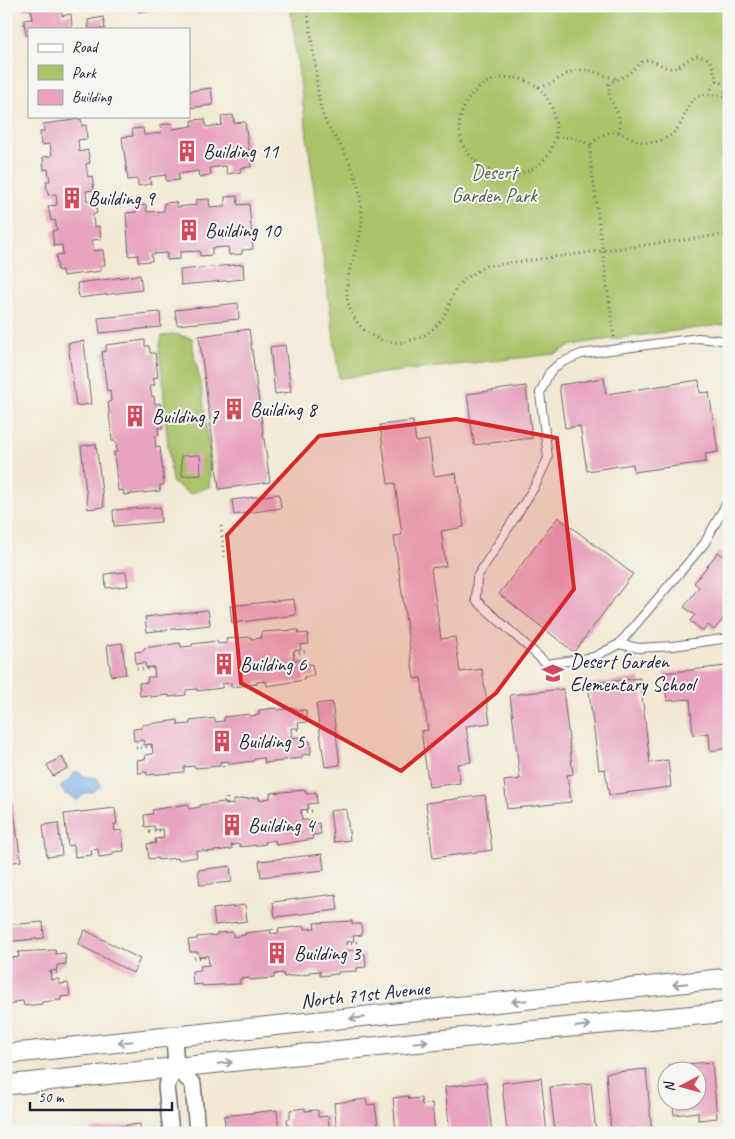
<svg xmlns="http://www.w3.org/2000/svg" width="735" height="1139" font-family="Caveat,sans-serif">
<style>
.green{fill:#aac268;stroke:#667252}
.water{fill:#7eaee9;stroke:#506892}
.building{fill:#e8a4bf}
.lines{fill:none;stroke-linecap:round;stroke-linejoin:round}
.service-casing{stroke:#6a6870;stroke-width:10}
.minor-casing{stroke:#6a6870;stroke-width:18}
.tertiary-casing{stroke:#6a6870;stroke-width:21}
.path{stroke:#6a6870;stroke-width:3;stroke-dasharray:1 4;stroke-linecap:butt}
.service{stroke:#fff;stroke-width:8}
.minor{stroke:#fff;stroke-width:15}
.tertiary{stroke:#fff;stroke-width:19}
.oneway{stroke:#9c9ca7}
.marked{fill:#d62828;fill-opacity:0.2;stroke:#d62828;stroke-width:4;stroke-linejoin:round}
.labels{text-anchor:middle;stroke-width:4;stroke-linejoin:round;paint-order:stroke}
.poi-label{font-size:20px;fill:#22223b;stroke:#f6f6f2;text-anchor:start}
.park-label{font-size:20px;fill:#525a4b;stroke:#f6f6f2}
.street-label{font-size:20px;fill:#22223b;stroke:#f6f6f2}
</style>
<rect width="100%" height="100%" fill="#f6f6f2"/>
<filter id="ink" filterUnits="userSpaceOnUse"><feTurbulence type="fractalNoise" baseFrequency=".02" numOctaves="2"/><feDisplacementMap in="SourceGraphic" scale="10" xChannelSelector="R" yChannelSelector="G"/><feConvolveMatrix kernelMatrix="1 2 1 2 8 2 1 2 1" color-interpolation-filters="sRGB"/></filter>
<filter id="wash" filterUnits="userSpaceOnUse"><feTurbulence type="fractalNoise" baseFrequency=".0096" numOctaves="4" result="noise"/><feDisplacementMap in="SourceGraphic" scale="20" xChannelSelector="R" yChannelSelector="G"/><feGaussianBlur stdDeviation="1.12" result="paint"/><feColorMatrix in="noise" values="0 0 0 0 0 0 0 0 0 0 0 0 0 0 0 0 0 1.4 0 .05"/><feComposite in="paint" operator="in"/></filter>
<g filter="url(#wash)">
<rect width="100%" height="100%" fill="#f1e9d3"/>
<path class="green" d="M290 6H729V137L720 159 729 235V324L588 342 570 346 555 354 339 378Z
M173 334 192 338 195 360 201 383 211 463 209 487 190 494 172 482 165 418 163 381 159 350 162 336Z"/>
<path class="water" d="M75 772H78L84 776 97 778 100 783V787L93 792 85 793 77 801 72 796 65 794 61 788 62 785 70 780Z"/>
<g id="blocks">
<path class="building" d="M23 6H61L62 16 71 14 72 27 68 29H29V35H26L24 20 33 19 31 9H23Z
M138 6H170V9L138 12Z
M103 17 105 29H89L88 20Z
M211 88 213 105 189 108V91Z
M233 115 234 123 245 122 251 167 240 168 241 172 227 174 226 166 210 168 211 175 199 177 198 171 178 174 179 180 166 181V175L150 177 151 184 138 186 137 179 128 180 122 137 133 136 132 129 143 128 144 135 161 133 160 125 172 123 173 129 192 126V120L205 119 206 127 222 125 221 116Z
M81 119 82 126 86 125 87 139 78 140 79 152 88 150 90 163 86 164 88 177 92 176 94 190 86 191 87 201 95 200 97 213 93 214 94 227 99 226 101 239 92 240 94 251 103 250 105 265H101V271L63 276 62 270 58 271 56 255 63 254 62 245 54 246 52 231 57 230 55 220 51 221 48 206 57 205 56 194 48 195 46 181H50L48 169 44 170 43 157 52 156 50 144 41 145 40 132 44 131 43 124Z
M237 196 238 205 249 204 253 249 242 250V254L229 255 228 247 212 248V255L200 256V251L180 252V259L167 260V253L151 254 152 261 138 262V255L129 256 126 213 136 212V206L146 205 147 212 164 211V203L176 202 177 207 196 205 195 200 209 199 210 207 225 206V197Z
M243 264 244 279 181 285 180 270Z
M140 275 142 290 79 298 77 283Z
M238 303 239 319 177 325 175 310Z
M160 312 161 327 100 333 98 318Z
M249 329 270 482 219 489 199 336Z
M145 340V346H149L150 353H155L158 377 153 378 155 385H150L152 397 154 396 155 404 160 403 163 428H158L159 435 155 436 156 448 160 447 164 485H160V491L124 495 123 490 118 491 114 452H117L116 441H112L108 402 111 401 110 390 107 391 102 352 106 351V345Z
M84 341 91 404 76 406 68 343Z
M285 345 291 392 275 394 270 347Z
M604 378 606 394 699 380 700 393 709 392 718 452 705 454 706 462 634 472 633 464 587 471 580 426 565 428 559 385Z
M526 386 532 438 474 445 467 394Z
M413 421 416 442 429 440 434 476 456 473 464 527 441 531 446 566 431 568 441 639 455 637 460 672 482 669 490 723 466 726 471 762 457 764 460 783 429 787 421 731 428 730 421 678 414 679 394 536 402 535 395 483 388 484 380 425Z
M96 444 104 507 88 509 81 446Z
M200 455 201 475 182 476 181 456Z
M279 494 281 508 234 515 232 500Z
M160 507 161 522 114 526 113 510Z
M558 517 633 574 574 652 499 594Z
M718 552 729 560V612L714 630 708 625 703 631 690 621 695 615 684 607 699 587 694 583Z
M126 572 128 586 106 588 105 574Z
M294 599 296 615 232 623 230 606Z
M208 610 210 625 147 632 145 617Z
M298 630 299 634 308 633 309 644 300 645 301 650 293 651 294 660H302L303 665 312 664 314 676 304 677V680L267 686 266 681 256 682 257 684 231 687V683L222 684V688L197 691V689L186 690V695L169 697V695L150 697 149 695 140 696 139 683 148 682 147 677H155L154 667 146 668 145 663 136 664 135 652 144 651V648L180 643 181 647 192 646V644L217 641 218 644 227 643 226 639 251 637V639L262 638 261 632Z
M122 643 126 674 111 676 107 645Z
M726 666 729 692V748L710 751 709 733 693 735 690 699 667 701 664 673Z
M640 678 650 763 668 760 671 787 609 795 605 769 599 770 588 684Z
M563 689 573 774 567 775 571 802 507 809 504 781 520 779 510 695Z
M332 702 340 765 325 767 316 704Z
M277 708V710L296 708 297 711 306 710 307 722 298 723 299 728H291L292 738 300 737 301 742 310 741 311 754 302 755V758L283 760V761L265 763 264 758 254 759V761L229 764V761L220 762V766L195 768V766L184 767V772L147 775V772L138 773 137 760 146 759 145 755 153 754 152 744 144 745 143 740 134 741 133 729 142 728V725L178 720V725L190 724V721L215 718V722L224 721V717L249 714V716L259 715V710Z
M62 757 68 768 53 776 47 765Z
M306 790V794L316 792 317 803 308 804V809L301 810 302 820H310L311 824 319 823 321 834 312 835 313 839 276 845 275 840 265 842 266 844 240 847V844L231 845 232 849 205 852V851H196L197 857 178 860V858L158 860V858L149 859 147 844 156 843 155 839 164 838 163 829 155 830 154 826 145 827 144 815 153 814 152 810 188 804 189 809 200 807V805L225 802V805L234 804V800L259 797V800L270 798V793Z
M485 795 492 850 433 858 426 803Z
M6 799H12L21 861 6 863Z
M115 808 117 824H114L115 831 122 830 124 851 113 852V855L99 857 98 849 91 850 92 855 75 857 74 845 68 846 64 814Z
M346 809 350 840 334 842 330 811Z
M58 823 62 855 47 857 43 825Z
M322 854 324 870 261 877 259 861Z
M230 866 232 882 200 885 198 870Z
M336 894 338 910 275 917 273 902Z
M245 905 247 921 215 925 213 909Z
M352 921V924H361L362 935 353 936 354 941 346 942 347 951 356 950V955L365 954 366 967 357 968V971L338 972V974L320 976V971L309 972V974L284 977 283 973 274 974V978L250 980 249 978 240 979V984L202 986V984L193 985 192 971 201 970 200 966 209 965 208 956 199 957 198 952H190L188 940 197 939V937L217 935V933L233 932V937L245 935V933L270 930 271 934 279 933 278 929 305 926V929L315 928 314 923Z
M43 922 44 938 6 942V925Z
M85 930 140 959 133 973 78 944Z
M55 950 56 954 65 953 66 964 57 965V970L50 971 51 980 59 979V984L68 983 70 996 61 997V1000L42 1002V1004L24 1006 23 1001 14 1002V1004L6 1005V956H9V958L19 957 18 952Z
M712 1062 717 1118 698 1120V1112L674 1115 673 1102H698V1072H670L669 1065Z
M646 1069 652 1133H635V1128L611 1131 606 1073Z
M541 1078 547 1133H507L502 1083Z
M486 1082 492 1133H450L445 1087Z
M591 1083 596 1133H576V1127L570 1128 571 1133H555L550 1087Z
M408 1096 409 1099 421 1098 422 1105 432 1103 435 1133H396L393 1098Z
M366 1099 367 1105 375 1104 379 1133H337L334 1103Z
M305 1108V1111L318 1110V1117L328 1116 330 1133H289L287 1119H290V1110Z
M277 1110 279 1133H226L224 1116Z
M140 1124 141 1133H91V1129Z"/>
</g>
</g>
<g filter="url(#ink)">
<use href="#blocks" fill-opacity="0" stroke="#6a6870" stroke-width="1"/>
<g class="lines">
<g class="service-casing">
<path id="service" d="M729 341 698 338 581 354 560 363 549 373 540 393 548 458 535 486 477 577 476 600 547 664 594 657 619 644 639 648 673 646 729 638
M619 644 704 544 729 499"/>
</g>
<g class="minor-casing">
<path id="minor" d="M176 1068 193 1084 197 1133
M171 1133 166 1086 176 1068 174 1036"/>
</g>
<g class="tertiary-casing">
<path id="tertiary" d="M6 1054 729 978
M6 1085 517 1032 729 1012"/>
</g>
<path class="path" d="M307 6C310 28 313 49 316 70 317 85 318 101 323 115 327 126 334 135 340 145 354 166 361 191 362 216 363 247 338 278 350 309 358 331 380 345 403 342 423 339 439 328 447 310 451 302 452 293 458 286 465 277 476 272 486 266L729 234
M729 82C725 85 725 92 725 97L729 101
M538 87C567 115 561 165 518 174 504 176 490 173 479 164 429 126 484 51 538 87 549 86 554 81 563 76 584 63 596 74 617 79
M710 94 712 86 717 80
M619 132 620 126 619 116 609 97V84C615 79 623 78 629 73 635 70 638 63 644 61 656 58 663 70 674 68 686 65 692 51 706 58 715 64 713 74 718 82L726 84
M556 138C568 136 580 138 591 146
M614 337 590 156 591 144C623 113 630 154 664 139 697 124 674 85 725 97
M221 526 224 557
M294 654 305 651
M137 669 154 668
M292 730 302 729
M136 748 152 746
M222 761 223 767
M227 798V805
M301 812 315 811
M149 832 163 830
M233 845V848
M272 929 273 934
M346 943 359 942
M194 958 208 957
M51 973 63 971
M276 974 277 977"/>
<use href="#service" class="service"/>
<use href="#minor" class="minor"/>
<use href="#tertiary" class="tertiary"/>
</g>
<defs><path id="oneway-shaft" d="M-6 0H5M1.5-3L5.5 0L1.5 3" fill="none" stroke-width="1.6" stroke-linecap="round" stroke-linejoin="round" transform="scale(1.25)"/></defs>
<g class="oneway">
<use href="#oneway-shaft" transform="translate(680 984) rotate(174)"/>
<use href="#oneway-shaft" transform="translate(519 1001) rotate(174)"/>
<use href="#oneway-shaft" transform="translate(357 1018) rotate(174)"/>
<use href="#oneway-shaft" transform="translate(583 1026) rotate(-5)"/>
<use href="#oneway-shaft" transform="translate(125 1042) rotate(174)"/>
<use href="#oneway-shaft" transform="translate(421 1042) rotate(-6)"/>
<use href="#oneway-shaft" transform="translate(225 1063) rotate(-6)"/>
</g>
</g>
<path class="marked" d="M456 419 557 438 574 589 496 693 401 771 241 683 227 535 319 436Z"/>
<defs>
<g id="building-bare" transform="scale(1.725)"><path d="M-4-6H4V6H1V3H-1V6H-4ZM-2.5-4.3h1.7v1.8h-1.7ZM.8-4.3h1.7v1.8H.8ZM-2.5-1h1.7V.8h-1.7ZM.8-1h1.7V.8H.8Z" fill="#d1495b" stroke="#f6f6f2" stroke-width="2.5" paint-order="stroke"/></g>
<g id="school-bare" transform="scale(1.725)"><path d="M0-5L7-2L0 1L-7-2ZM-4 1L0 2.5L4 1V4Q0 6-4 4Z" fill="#d1495b" stroke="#f6f6f2" stroke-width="2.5" paint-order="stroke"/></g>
</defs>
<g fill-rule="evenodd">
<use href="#building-bare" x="187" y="151"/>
<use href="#building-bare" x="72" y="198"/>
<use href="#building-bare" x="189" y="230"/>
<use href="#building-bare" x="234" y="409"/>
<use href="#building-bare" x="135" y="416"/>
<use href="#building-bare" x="224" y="664"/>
<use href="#school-bare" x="553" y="673"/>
<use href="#building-bare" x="222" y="741"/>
<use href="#building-bare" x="232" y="825"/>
<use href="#building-bare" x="277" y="953"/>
</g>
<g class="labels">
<g class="poi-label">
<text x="203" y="158">Building 11</text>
<text x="88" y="205">Building 9</text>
<text x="205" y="237">Building 10</text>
<text x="250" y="416">Building 8</text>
<text x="152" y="423">Building 7</text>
<text x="570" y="668">Desert Garden<tspan x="570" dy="23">Elementary School</tspan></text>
<text x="240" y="671">Building 6</text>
<text x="238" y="748">Building 5</text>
<text x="248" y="832">Building 4</text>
<text x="294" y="960">Building 3</text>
</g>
<g class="park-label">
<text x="494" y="179">Desert<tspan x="494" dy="23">Garden Park</tspan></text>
</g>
<g class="street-label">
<text transform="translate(365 994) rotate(-6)" y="7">North 71st Avenue</text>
</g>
</g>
<rect width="735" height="1139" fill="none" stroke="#f6f6f2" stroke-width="25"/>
<rect x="28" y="28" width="162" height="90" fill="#f6f6f2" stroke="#a1a1a9"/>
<rect x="38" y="44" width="25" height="8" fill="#ffffff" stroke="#a1a1a9"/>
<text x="72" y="52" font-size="15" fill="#22223b">Road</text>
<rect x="38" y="65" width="25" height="15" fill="#aac268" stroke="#a1a1a9"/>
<text x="72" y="78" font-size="15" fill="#22223b">Park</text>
<rect x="38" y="90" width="25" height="15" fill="#e8a4bf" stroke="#a1a1a9"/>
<text x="72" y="102" font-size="15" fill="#22223b">Building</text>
<g transform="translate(682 1086) rotate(264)"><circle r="24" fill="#f6f6f2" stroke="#a1a1a9"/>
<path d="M0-4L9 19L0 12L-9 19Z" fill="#d1495b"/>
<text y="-8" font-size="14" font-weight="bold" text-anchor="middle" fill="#22223b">N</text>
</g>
<path d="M30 1102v8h142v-8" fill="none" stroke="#22223b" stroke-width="2.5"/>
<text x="38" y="1102" font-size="15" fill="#22223b" stroke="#f6f6f2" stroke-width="4" paint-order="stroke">50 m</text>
</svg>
